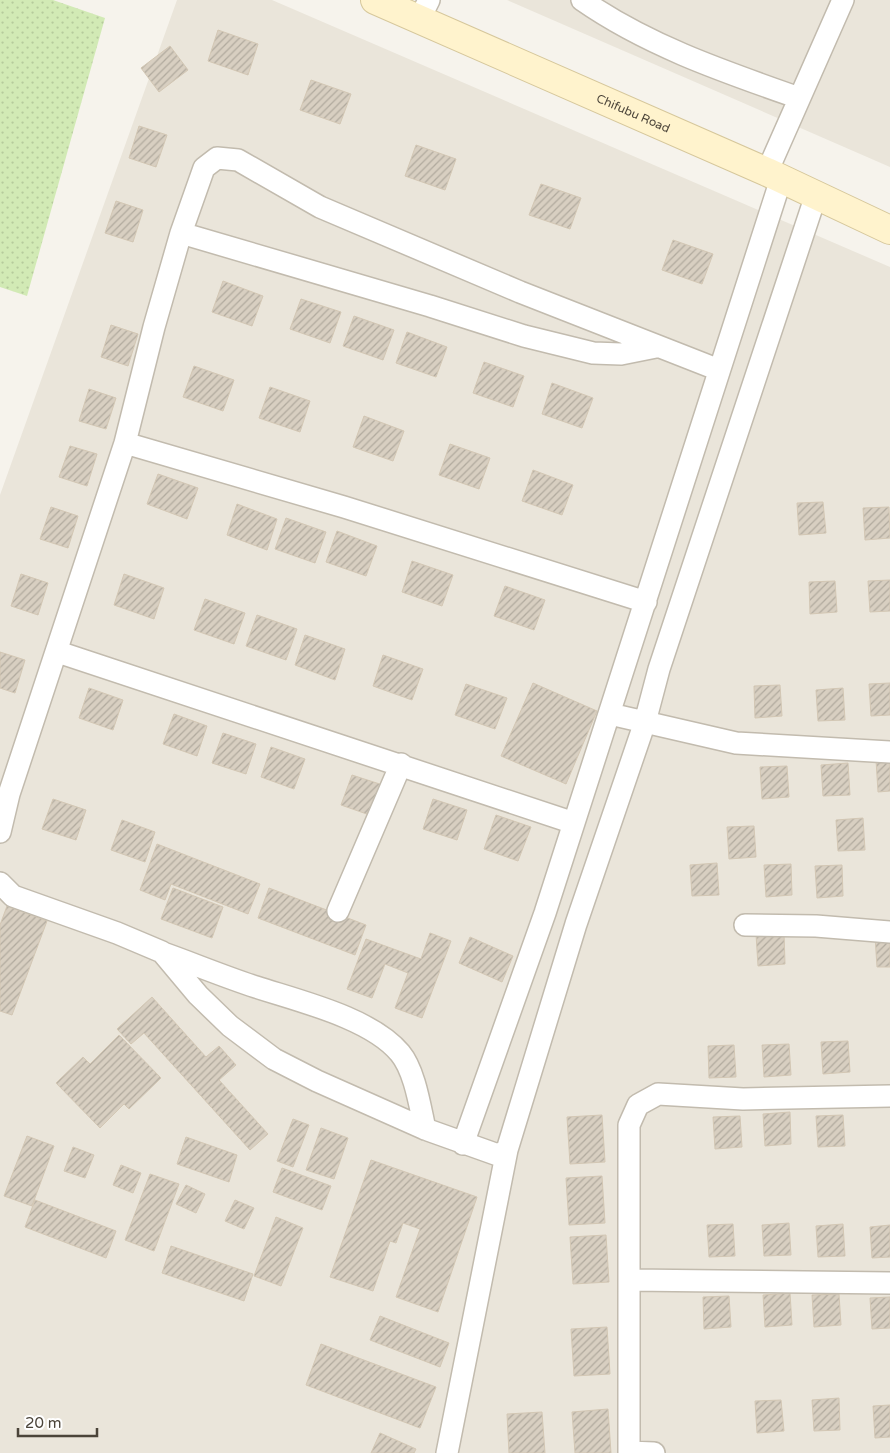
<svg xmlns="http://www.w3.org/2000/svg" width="890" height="1453" font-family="'Varela Round',sans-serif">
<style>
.residential{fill:#eae5da}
.green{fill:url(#green-dots)}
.building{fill:url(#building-hatch);stroke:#d3c7b4}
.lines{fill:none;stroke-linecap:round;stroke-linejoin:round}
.minor-casing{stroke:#c2bbae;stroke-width:24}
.secondary-casing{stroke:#d6c79b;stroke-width:30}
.minor{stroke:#fff;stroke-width:21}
.secondary{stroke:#fff3cd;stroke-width:28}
.labels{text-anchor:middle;stroke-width:4;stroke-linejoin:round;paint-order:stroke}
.street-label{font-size:12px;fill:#4b4439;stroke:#fff}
</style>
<defs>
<pattern id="green-dots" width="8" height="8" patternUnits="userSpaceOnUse" patternTransform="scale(1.25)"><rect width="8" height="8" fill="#d2eab5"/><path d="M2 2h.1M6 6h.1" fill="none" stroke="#b6ca9c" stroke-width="1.8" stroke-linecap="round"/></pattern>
<pattern id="building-hatch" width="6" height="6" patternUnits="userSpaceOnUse" patternTransform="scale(1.25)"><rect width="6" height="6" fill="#d8cfc1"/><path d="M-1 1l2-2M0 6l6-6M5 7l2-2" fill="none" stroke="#b1aa9e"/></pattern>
</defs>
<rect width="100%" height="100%" fill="#f6f3ec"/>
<path class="residential" d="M177 0H272L890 267V1453H0V495Z
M507 0H890V167Z"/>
<path class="green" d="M0 0H53L105 18 27 296 0 287Z"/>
<path class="building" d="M218 30 258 44 248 75 208 61Z
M170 46 188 70 159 92 141 68Z
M311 80 351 94 340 124 300 110Z
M139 126 167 135 156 167 129 158Z
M416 145 456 159 445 190 405 176Z
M541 184 581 198 570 229 529 215Z
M116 201 143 210 133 242 105 233Z
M673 240 713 254 702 284 662 270Z
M223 281 263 296 252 326 212 312Z
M301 299 341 312 330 343 290 329Z
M354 316 394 330 383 360 343 346Z
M111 325 138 334 128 366 101 357Z
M407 332 447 347 436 377 396 363Z
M484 362 524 376 513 407 473 393Z
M194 366 234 380 223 411 183 397Z
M552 383 593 398 582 428 542 414Z
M270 387 310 401 300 432 259 418Z
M89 389 116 398 106 429 79 421Z
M364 416 404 431 393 461 353 447Z
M450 444 490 458 479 489 439 475Z
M70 446 97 454 87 486 59 477Z
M533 470 573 485 562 515 522 501Z
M158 474 198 488 187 519 147 504Z
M823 502 826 533 799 535 797 503Z
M237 504 277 519 267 550 227 535Z
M51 507 78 516 68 548 40 539Z
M889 507 890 538 865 540 863 508Z
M286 518 326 532 315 563 275 549Z
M337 531 377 546 366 576 326 562Z
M412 561 453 575 442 606 402 592Z
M21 574 48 583 38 615 11 606Z
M124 574 164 588 154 619 114 605Z
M890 580V611L870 612 868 581Z
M835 581 837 612 810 614 809 582Z
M505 586 545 600 534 630 494 616Z
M205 599 245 613 234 644 194 630Z
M257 615 297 629 286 660 246 646Z
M305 635 345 649 335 680 295 665Z
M0 652 25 660 15 693 0 688Z
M383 655 423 669 412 700 373 686Z
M533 683 597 711 566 784 501 756Z
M890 683V715L871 716 869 684Z
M466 684 507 698 495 729 455 715Z
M780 685 782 716 755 718 754 686Z
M89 688 123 700 113 730 79 718Z
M843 688 845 720 818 721 816 690Z
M174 714 207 726 197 756 163 744Z
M223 733 256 744 246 774 212 763Z
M271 747 305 759 294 789 261 777Z
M876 760H890V791L878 792Z
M848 763 850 795 823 796 821 765Z
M787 766 789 797 762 799 760 767Z
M352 775 392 788 381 819 341 805Z
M53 799 86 810 76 840 42 829Z
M433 799 467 810 457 840 423 829Z
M496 815 531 827 518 861 484 849Z
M863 818 865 850 838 851 836 820Z
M122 820 155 832 145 862 111 850Z
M754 826 756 857 729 859 727 827Z
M157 844 260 884 248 914 171 884 165 900 140 890Z
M717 863 719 895 692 896 690 865Z
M791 864 792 895 766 897 764 865Z
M842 865 843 896 817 898 815 866Z
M173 888 223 907 212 938 161 919Z
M269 888 366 925 355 955 258 918Z
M7 906 47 921 12 1015 0 1011V925Z
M430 933 451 941 422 1018 395 1008 408 973 385 964 372 998 347 989 366 939 421 959Z
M784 933 785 964 758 966 756 934Z
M890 935V967H877L875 936Z
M470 937 513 956 502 982 459 963Z
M152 997 206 1057 219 1046 236 1065 219 1080 268 1134 250 1150 144 1033 131 1044 117 1029Z
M119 1035 161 1078 129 1109 124 1104 100 1128 56 1083 83 1057 90 1064Z
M848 1041 850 1072 823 1074 821 1042Z
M789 1044 791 1075 764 1077 762 1045Z
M734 1045 736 1077 709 1078 708 1046Z
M790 1112 791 1144 765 1146 763 1114Z
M602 1115 605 1162 570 1164 567 1117Z
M843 1115 845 1146 818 1147 816 1116Z
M740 1116 742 1147 715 1149 713 1117Z
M293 1119 309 1125 293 1167 277 1161Z
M321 1128 348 1138 334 1179 306 1170Z
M27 1136 54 1146 32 1206 4 1196Z
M186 1137 237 1155 229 1182 177 1164Z
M73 1147 94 1155 85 1178 64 1171Z
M371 1160 477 1197 438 1312 396 1297 420 1229 403 1223 396 1243 390 1241 373 1291 330 1277Z
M121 1165 141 1173 133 1193 113 1185Z
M282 1168 331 1186 322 1210 273 1192Z
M150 1174 179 1184 154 1251 125 1240Z
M602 1176 605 1223 569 1225 566 1178Z
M186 1185 205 1194 196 1213 176 1204Z
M35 1200 116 1231 106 1258 25 1227Z
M235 1200 254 1208 244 1229 225 1221Z
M276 1217 303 1228 281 1286 254 1276Z
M789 1223 791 1255 764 1256 762 1225Z
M733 1224 735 1256 709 1257 707 1225Z
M843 1224 845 1256 818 1257 816 1226Z
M890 1225V1257L872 1258 870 1227Z
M606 1235 609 1282 573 1284 570 1237Z
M171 1246 253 1274 244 1301 162 1273Z
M790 1293 792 1325 765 1327 763 1295Z
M839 1294 841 1325 814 1327 812 1295Z
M729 1296 731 1327 704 1329 703 1297Z
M890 1297V1328L872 1329 870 1298Z
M380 1316 449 1343 440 1367 370 1340Z
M607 1327 610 1374 574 1376 571 1329Z
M321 1344 436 1387 420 1428 306 1385Z
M839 1398 840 1430 814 1431 812 1400Z
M781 1400 784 1431 757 1433 755 1401Z
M890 1405V1437L875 1438 873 1406Z
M608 1409 611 1453H575L572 1412Z
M542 1412 545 1453H509L507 1414Z
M380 1433 416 1449 414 1453H371Z"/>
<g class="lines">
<g class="minor-casing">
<path id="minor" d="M582 0C648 46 725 72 799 98
M419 20 429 0
M767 172 843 0
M181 233 430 306 524 336 593 353 621 354 656 347
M125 443 344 507 646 602
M58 652 574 823
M610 714 736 743 890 752
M0 832 9 794 125 443 154 327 181 233 204 168 217 158 238 160 320 207 520 292 719 370
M0 883 13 896 117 933 162 952 198 995 230 1026 274 1059 317 1081 425 1129 498 1155 507 1150
M338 911 401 764
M745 925 816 926 890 932
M163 953C194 964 225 977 256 987 299 1001 371 1018 400 1053 415 1071 420 1107 425 1129
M463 1144 545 913 781 179
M630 1280 890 1283
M629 1452 654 1453
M447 1453 507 1150 576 924 645 722 659 669 816 195
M629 1453V1125L638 1105 658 1094 743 1099 890 1096"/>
</g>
<g class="secondary-casing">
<g id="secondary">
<path id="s1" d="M375 0 767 172 890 230"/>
</g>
</g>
<use href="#minor" class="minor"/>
<use href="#secondary" class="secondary"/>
</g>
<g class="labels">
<g class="street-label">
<text dy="4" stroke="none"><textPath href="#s1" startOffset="282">Chifubu Road</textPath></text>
</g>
</g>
<path d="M18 1428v8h79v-8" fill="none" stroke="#4b4439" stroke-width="2.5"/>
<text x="25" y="1428" font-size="15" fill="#4b4439" stroke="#ffffff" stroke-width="4" paint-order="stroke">20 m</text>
</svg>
